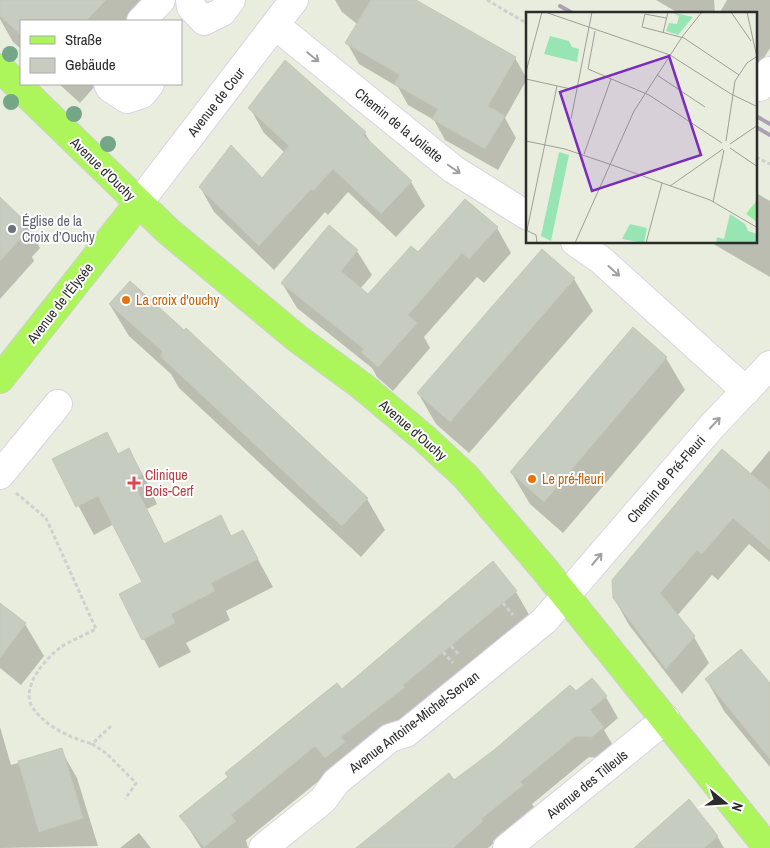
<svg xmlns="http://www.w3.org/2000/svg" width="770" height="848" font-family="'Archivo Narrow',sans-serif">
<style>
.shadow{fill:#0003}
.building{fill:#c7ccc0;stroke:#c3c9b7}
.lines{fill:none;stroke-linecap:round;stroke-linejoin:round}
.minor-casing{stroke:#dcd2e4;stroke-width:30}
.major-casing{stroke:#d0d0d0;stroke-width:30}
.path{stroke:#d0d0d0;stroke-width:3;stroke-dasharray:4 2.5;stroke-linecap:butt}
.minor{stroke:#fff;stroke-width:28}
.major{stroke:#acf55b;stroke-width:28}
.rail{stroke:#aca0b6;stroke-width:4}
.tree{fill:#76a688}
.oneway{stroke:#a0a0a0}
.worship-dot{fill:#6b7280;stroke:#fff;stroke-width:2}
.food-dot{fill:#e8710a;stroke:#fff;stroke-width:2}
.health-dot{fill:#e0444e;stroke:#fff;stroke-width:2}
.labels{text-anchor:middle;stroke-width:4;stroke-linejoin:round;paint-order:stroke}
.street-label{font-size:14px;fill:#2b2b2b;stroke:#fff}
.worship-label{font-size:14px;fill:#5b616d;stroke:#fff;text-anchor:start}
.food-label{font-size:14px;fill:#c56008;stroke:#fff;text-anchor:start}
.health-label{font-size:14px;fill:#be3a42;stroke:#fff;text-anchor:start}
.inset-road{fill:none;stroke:#9d9f96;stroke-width:1}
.view{fill:#7b2cbf;fill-opacity:0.15;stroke:#7b2cbf;stroke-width:2.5}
.inset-edge{fill:none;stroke:#2b2b2b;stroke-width:2.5}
</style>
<rect width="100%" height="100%" fill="#e9eddd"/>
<path class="shadow" d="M4 0H153L133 21H21V49L13 42 0 19V5Z
M335 0H414L515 58 527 79 505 118 516 138 498 170 445 140 434 120 408 105 398 87 359 64 347 43 357 24 342 12Z
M656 0H714L715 14H680Z
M727 0H770V48L756 71V14H719Z
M59 84H97L80 103Z
M250 108 365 133 372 145 411 182 425 206 396 237 348 192 328 215 325 212 274 270 214 212 200 187 262 180 285 153 264 133Z
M756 193 770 201V277L710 242H756Z
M0 199 27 224 40 248 32 257 34 261 0 299Z
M497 228 511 253 484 283 477 277 424 337 430 348 393 391 377 377 372 368 297 308 282 283 357 251 372 275 360 289 368 296 419 254Z
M543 251 574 279 593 311 469 453 436 424 418 393Z
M110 305 367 499 385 530 361 557 179 388 171 374 129 336Z
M633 329 666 358 685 390 563 533 530 504 511 472Z
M106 433 119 455 128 450 145 478 157 504 147 509 165 545 220 517 232 537 243 532 273 587 226 611 230 620 186 643 191 652 159 668 120 594 143 583 114 524 94 535 54 460Z
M770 450V562L749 544 718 580 712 575 677 616 694 637 709 663 682 694 629 625 614 598 750 474Z
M493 563 516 592 531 618 417 710 331 771 246 840 248 848H201L181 816 342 691Z
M0 604 25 624 44 656 21 685 0 668Z
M706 679 770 685V767L724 711Z
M576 693 606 697 618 718 604 730 615 749 604 758 589 757 532 804 534 807 493 841 494 843 488 848H360Z
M0 727 11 765 61 750 77 778 98 846 0 848Z
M139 833 151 848H120Z
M717 836 724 848H646Z"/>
<path class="building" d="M0 0H106L86 21H21V35L0 16Z
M371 0H416L516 57 488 106 505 116 485 149 432 119 438 109 394 84 400 75 345 43Z
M285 60 366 132 363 135 412 181 381 214 333 169 313 191 311 189 259 246 199 187 231 145 262 178 289 146 248 108Z
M0 197 28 224 19 234 22 237 0 261Z
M465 199 498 227 469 259 462 253 408 315 417 323 378 367 361 352 364 349 281 283 329 225 358 250 341 271 368 294 411 246 418 252Z
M542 249 575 278 450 422 417 393Z
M130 281 184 330 186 328 368 498 342 526 160 356 163 352 109 304Z
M633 327 667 357 544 502 510 472Z
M107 432 118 454 129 448 142 475 132 480 164 544 221 515 231 536 243 530 258 559 211 583 215 591 171 614 175 623 142 640 119 594 142 582 98 496 76 507 52 459Z
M722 449 770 490V550L733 518 702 554 697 550 660 593 695 636 666 669 613 598 612 580Z
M493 561 517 591 403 685 405 687 341 737 345 742 325 758 315 746 231 815 236 821 204 847 179 816 228 777 225 773 288 722 337 683 342 689Z
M0 603 26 623 0 658Z
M741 649 770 683V759L705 679Z
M592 678 607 696 590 710 604 727 592 737 576 736 520 782 523 785 481 819 483 821 453 848H356L449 773 454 780 494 750 570 685 576 691Z
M62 748 83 818 39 832 18 761Z
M689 799 718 836 704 848H634Z"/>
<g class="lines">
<g class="minor-casing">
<path id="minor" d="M190 0 191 7 204 21 222 12 231 0
M141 21 161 0
M276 26 453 169 528 216
M108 84 110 88 127 99 142 94 150 84
M760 87 770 71
M138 204 294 0
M575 242 601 260 746 391
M0 475 58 404
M263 848 323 800 336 782 390 738 406 733 544 621 713 425 770 365
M507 848 666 719"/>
</g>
<g class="major-casing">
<path id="major" d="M0 68 168 231 298 339 362 386 424 438 465 476 545 570 768 848
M0 379 138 204"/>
</g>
<path class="path" d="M487 0 528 24
M756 157 770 164
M16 493 46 518 96 629C85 635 72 640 61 647 46 658 19 688 33 708 46 727 71 738 92 744
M503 603 513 615
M451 646 460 656
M443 652 453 663
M111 726 92 744 106 753 136 783 125 799"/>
<use href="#minor" class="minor"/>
<use href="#major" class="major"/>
<path class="rail" d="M560 6 574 14
M756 116 770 124
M756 127 770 135"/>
</g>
<g class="tree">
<circle cx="10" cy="54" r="8"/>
<circle cx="11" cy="102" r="8"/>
<circle cx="74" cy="114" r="8"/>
<circle cx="108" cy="144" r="8"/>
</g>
<defs><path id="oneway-shaft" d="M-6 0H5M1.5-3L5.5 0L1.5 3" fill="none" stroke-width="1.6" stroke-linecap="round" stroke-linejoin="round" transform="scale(1.25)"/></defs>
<g class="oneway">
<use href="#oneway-shaft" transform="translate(313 57) rotate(39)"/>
<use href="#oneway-shaft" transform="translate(454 169) rotate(35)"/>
<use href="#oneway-shaft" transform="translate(614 271) rotate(42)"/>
<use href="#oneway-shaft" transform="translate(715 423) rotate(-47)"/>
<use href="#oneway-shaft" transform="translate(597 559) rotate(-50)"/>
</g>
<circle class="worship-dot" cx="12" cy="229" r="5"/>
<g class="food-dot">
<circle cx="126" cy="300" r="5"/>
<circle cx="532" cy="479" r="5"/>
</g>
<path class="health-dot" d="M131.5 475.5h5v5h5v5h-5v5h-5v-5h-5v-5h5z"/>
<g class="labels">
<g class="street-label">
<text transform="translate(216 102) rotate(-52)" y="5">Avenue de Cour</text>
<text transform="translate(399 125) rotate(39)" y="5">Chemin de la Joliette</text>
<text transform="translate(103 169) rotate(44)" y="5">Avenue d'Ouchy</text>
<text transform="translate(60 303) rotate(-52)" y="5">Avenue de l'Élysée</text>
<text transform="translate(413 430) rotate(41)" y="5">Avenue d'Ouchy</text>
<text transform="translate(666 479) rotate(-49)" y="5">Chemin de Pré-Fleuri</text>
<text transform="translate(414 722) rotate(-37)" y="5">Avenue Antoine-Michel-Servan</text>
<text transform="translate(587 784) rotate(-39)" y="5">Avenue des Tilleuls</text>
</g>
<g class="worship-label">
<text x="22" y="226">Église de la<tspan x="22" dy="16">Croix d’Ouchy</tspan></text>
</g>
<g class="food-label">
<text x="136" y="305">La croix d'ouchy</text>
<text x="542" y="484">Le pré-fleuri</text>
</g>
<g class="health-label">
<text x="145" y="480">Clinique<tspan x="145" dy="16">Bois-Cerf</tspan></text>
</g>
</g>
<g transform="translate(526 12)">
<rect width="231" height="231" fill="#e9eddd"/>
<path d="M145 0 167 5 152 23 140 19 143 11 151 12 153 4ZM24 24 43 29 46 35 53 37 51 50 18 42ZM33 140 43 143 25 229 15 224ZM204 202 219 212 222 219 231 222V231H190L191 225 198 227ZM104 212 121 216 118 231 96 227Z" fill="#98e5b4"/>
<path d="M231 188V210L220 202Z" fill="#94ed9f"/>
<path class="inset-road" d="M19 0 144 43 205 82 232 95M205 0 225 29M221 0 232 50M140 6 119 2 116 15 158 26 213 63M69 19 62 57 123 83 196 131M137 21 142 0M0 60 16 0M131 63 179 95M0 67 45 77M45 107 66 0M0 129 39 137 86 153M200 129 209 69 221 51 230 45M204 132 232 113M204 136 232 155M58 142 85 67M86 153 184 188 232 216M144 174 197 137M187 190 198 138M0 218 10 223 11 231M1 218 31 74M49 231 108 99 156 25 176 0M120 231 136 171"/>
<path class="view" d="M143 44 175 143 66 179 34 80Z"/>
<rect width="231" height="231" class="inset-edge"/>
</g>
<rect x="20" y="20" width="162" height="65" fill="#ffffff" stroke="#aaaaaa"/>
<rect x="30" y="36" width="25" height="8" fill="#acf55b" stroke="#aaaaaa"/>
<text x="65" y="45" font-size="15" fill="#2b2b2b">Straße</text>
<rect x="30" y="58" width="25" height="15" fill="#c7ccc0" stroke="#aaaaaa"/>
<text x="65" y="70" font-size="15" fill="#2b2b2b">Gebäude</text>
<g transform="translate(725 803) rotate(108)" stroke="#ffffff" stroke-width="4" paint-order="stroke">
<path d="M0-4L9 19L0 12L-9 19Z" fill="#2b2b2b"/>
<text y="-8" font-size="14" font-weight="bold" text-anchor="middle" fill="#2b2b2b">N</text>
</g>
</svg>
